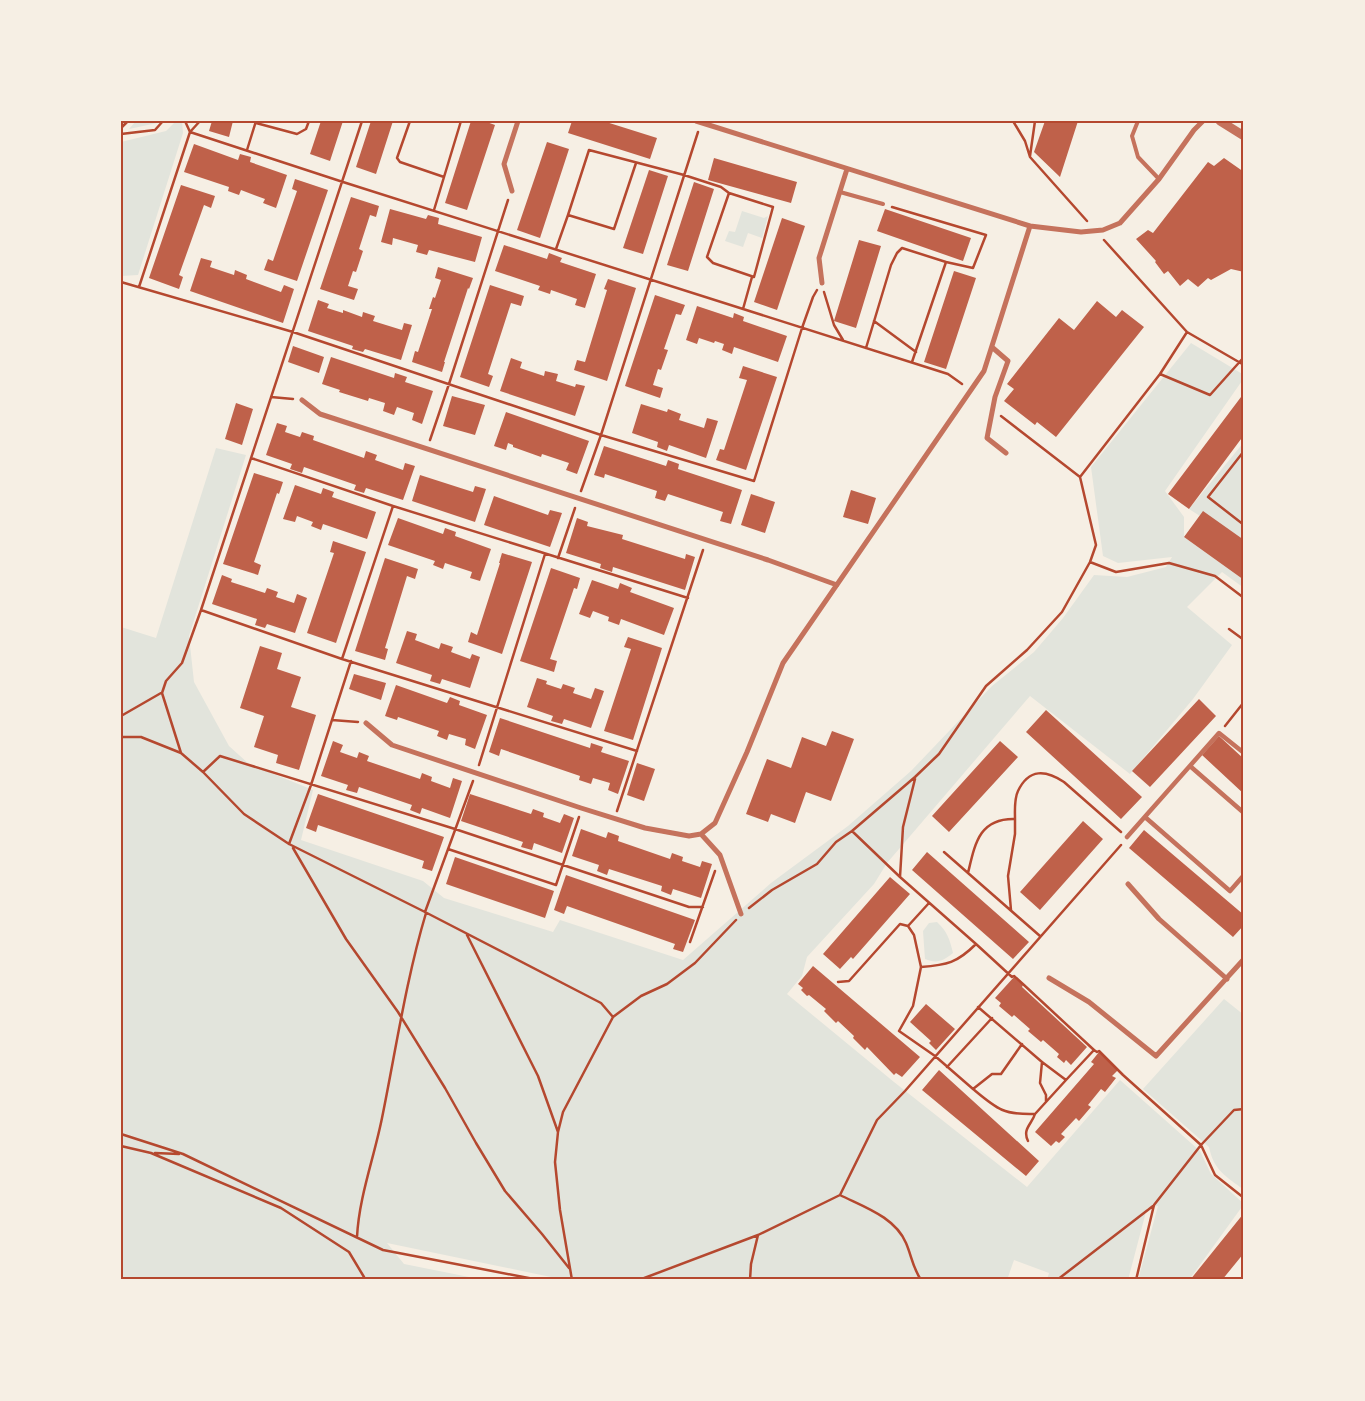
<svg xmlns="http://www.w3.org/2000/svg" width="1365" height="1401" font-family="'Fira Sans',sans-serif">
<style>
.green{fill:#e2e4dc}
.building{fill:#bf614a}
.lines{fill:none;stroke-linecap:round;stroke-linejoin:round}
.path{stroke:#b5482f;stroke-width:2.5}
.service{stroke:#c5725c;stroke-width:4}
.pedestrian{stroke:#c5725c;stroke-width:4.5}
.minor{stroke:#c5725c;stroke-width:5}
.tertiary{stroke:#c5725c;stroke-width:9}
.neatline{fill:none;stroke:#b5482f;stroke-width:2}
</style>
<rect width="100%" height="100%" fill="#f6efe4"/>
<path class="green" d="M136 121H159L157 123 129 129Z
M182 121 183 133 138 275 121 276V142L166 131 175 122Z
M742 211 764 218 768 216 762 238 748 233 743 247 725 241 729 231 735 232Z
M1191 343 1244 375V378L1165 491 1184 517V537L1244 580V588L1222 572 1187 607 1232 645 1193 699 1130 774 1030 696 887 863 874 884 807 957 802 976 787 994 894 1082 1027 1187 1120 1080 1200 1151 1211 1174 1244 1204 1189 1280H1138L1158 1206 1147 1208 1128 1280H1047L1049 1273 1014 1260 1007 1280H555L551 1277 387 1243 404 1264 484 1280H121V627L156 638 216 448 246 455 189 636 194 682 229 746 249 764 313 790 301 840 423 881 444 898 553 932 560 920 683 960 771 883 848 826 911 771 992 686 1034 652 1063 618 1094 575 1127 577 1166 567 1172 557 1118 563 1103 556 1091 467Z
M1244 442V544L1189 509Z
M937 922C947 931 950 940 953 953 943 961 937 964 925 959L923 931 929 923Z
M1224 999 1244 1015V1190C1226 1176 1214 1171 1209 1147L1143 1089Z"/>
<path class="building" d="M212 121H233L229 137 209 131Z
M321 121H343L330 161 310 154Z
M371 121H393L376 174 356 167Z
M471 121H484L495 125 467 210 445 203Z
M572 121H603L657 138 650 159 568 133Z
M1045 121H1078L1060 177 1034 152Z
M547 142 569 149 540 238 517 230Z
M194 144 238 160 240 154 251 157 250 162 287 175 276 208 263 203 265 199 241 190 239 195 228 191 229 187 184 172Z
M714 158 797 182 791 203 708 180Z
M1224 158 1244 172V272L1231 269 1211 280 1208 278 1198 287 1188 279 1180 286 1168 271 1164 274 1155 262 1156 261 1136 239 1148 230 1153 233 1208 162 1214 166Z
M649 170 668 176 643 254 623 248Z
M295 179 328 190 297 281 264 270 268 259 273 261 297 191 292 189Z
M694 182 714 189 688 271 667 265Z
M181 185 215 196 211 208 204 205 179 275 183 277 179 289 149 278Z
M351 197 379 206 376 217 370 215 359 249 363 251 356 272 353 271 348 286 358 289 354 300 320 289Z
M390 209 426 219 428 215 439 218 438 224 482 237 475 262 429 250 427 255 416 252 418 245 393 238 392 245 381 242Z
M885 209 971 238 963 261 877 231Z
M782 218 805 226 777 310 754 302Z
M859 240 881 246 856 328 834 321Z
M504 245 547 259 549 253 562 258 560 262 596 274 585 308 575 305 577 299 551 290 550 294 538 290 540 286 495 271Z
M201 258 212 261 210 267 234 275 235 270 247 275 246 279 281 292 284 285 294 289 283 323 190 291Z
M438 267 473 278 469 289 468 288 444 362H445L442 372 412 362 415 351 418 352 432 309H429L433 297 435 298 441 280 435 278Z
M954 271 976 278 946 369 924 362Z
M608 279 636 288 607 381 574 370 577 360 585 362 607 290 604 289Z
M490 285 524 296 521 306 511 303 488 374 493 376 489 387 460 377Z
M655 295 685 305 681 315 676 314 664 349 668 350 661 370 658 369 653 385 663 388 660 398 625 386Z
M318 300 329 304 327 308 343 313V310L362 317 363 312 375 316 373 321 402 330 404 323 412 325 401 360 365 349 363 352 352 349 353 346 308 331Z
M1097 301 1116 317 1122 310 1144 327 1056 437 1037 422 1035 425 1004 401 1014 389 1007 384 1059 318 1074 330Z
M697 306 733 318 734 313 744 317 743 321 787 336 778 362 734 347 732 354 722 350 724 344 715 341 714 343 699 338 697 344 686 340Z
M293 346 324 357 319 373 288 362Z
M331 357 394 378 395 373 407 377 405 382 433 391 422 424 412 420 414 413 397 407 394 415 383 411 385 403 369 398 368 401 339 392 340 390 322 384Z
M511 358 522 362 520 368 544 376 545 371 558 374 556 381 575 387 576 384 585 386 575 416 500 391Z
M743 366 777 377 746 470 716 460 720 449 724 450 747 380 739 378Z
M1244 393V435L1189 509 1168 494Z
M452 396 485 405 475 435 443 426Z
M236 403 253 409 242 445 225 439Z
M641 404 667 412 668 409 681 414 679 420 704 428 707 418 718 421 706 458 669 445 667 451 657 447 658 442 632 433Z
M506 412 589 441 577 474 566 470 569 463 542 454 541 457 513 447V445L508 443 506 450 494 446Z
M277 423 287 426 285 432 300 437 302 432 314 436 313 440 364 458 366 451 377 455 375 460 403 470 405 463 415 466 403 500 366 488 364 493 354 490 356 485 304 467 302 473 290 469 292 464 266 455Z
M604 446 666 466 668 460 679 464 678 469 742 490 731 524 720 521 723 512 668 494 665 501 655 498 657 491 605 474 604 478 594 475Z
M254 473 283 482 279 494 277 493 254 562 261 565 258 575 223 564Z
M420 475 473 492 475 486 486 489 475 522 412 501Z
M295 485 321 494 323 488 334 492 332 497 376 512 367 539 323 524 321 530 311 526 313 522 297 516 295 522 283 519Z
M851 490 876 498 868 524 843 517Z
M751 494 775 502 765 533 741 525Z
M494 496 548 515 550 510 562 513 550 547 484 525Z
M1203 511 1244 540V580L1184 537Z
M398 518 443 534 445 528 456 532 455 536 491 549 480 581 470 578 472 572 445 563 443 569 433 565 435 561 388 545Z
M577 518 588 522 587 526 623 535 622 539 685 559 686 554 695 557 685 590 613 567 612 572 600 568 601 564 566 553Z
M333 541 366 552 336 643 307 633 334 553 330 552Z
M502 553 532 562 502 654 468 642 471 632 477 635 500 563H499Z
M385 558 418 569 415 579 407 576 385 648 388 649 385 660 355 651Z
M551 568 580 578 577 589 574 588 550 659 557 661 554 672 520 661Z
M222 575 232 579 231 582 265 593 267 588 278 592 276 597 294 603 297 594 307 598 295 633 267 624 265 628 255 625 257 619 212 604Z
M592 580 618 589 620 583 632 588 630 592 674 608 664 635 621 619 619 625 608 621 609 617 593 611 590 618 579 614Z
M407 631 417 634 415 640 439 649 441 643 453 647 451 652 470 659 472 654 480 657 470 688 442 679 440 684 430 681 432 675 396 663Z
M628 637 662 648 633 740 604 731 631 649 624 647Z
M260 646 282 653 277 669 301 677 291 707 316 715 299 770 276 763 278 755 254 747 264 716 240 708Z
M354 674 386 683 381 700 349 689Z
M537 678 547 681 546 684 561 689 563 684 575 688 573 693 591 699 595 688 604 691 591 728 564 719 562 724 551 721 553 716 527 707Z
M396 685 447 703 450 697 460 701 459 705 487 715 475 749 465 745 466 739 449 734 447 740 437 736 439 731 398 717 397 720 385 716Z
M1199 699 1216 716 1150 787 1132 771Z
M1046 710 1142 797 1121 819 1026 732Z
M500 718 590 748 591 743 603 747 601 752 629 761 618 794 608 790 610 783 593 778 591 784 579 780 580 776 501 749 499 756 489 752Z
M832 731 854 739 831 801 806 792 795 823 771 814 768 822 746 814 767 759 791 768 802 737 826 746Z
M1219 736 1244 759V794L1202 755Z
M333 741 343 745 340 752 357 758 359 752 369 756 367 761 420 779 422 773 432 777 431 781 450 788 453 778 462 781 450 818 422 808 420 814 410 810 412 805 359 787 357 793 346 790 348 785 321 776Z
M1000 741 1018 757 949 832 932 816Z
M637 763 655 769 644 801 627 795Z
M318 794 444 837 432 871 422 868 424 861 318 825 316 832 306 828Z
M470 794 531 814 533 809 544 813 543 817 560 823 564 814 574 818 562 853 534 843 532 850 521 847 523 842 461 821Z
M1083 821 1103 839 1040 910 1020 892Z
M581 829 606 838 608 832 619 836 618 841 670 859 672 853 683 857 682 861 700 867 702 861 712 864 701 898 673 889 671 895 661 891 662 886 609 869 607 875 597 871 599 865 572 856Z
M1144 830 1244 915V925L1233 937 1129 848Z
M927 852 1029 942 1013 959 912 870Z
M455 857 554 891 545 918 446 884Z
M566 875 695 920 683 952 673 949 675 944 567 906 564 914 554 910Z
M890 877 910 894 853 959 851 957 840 969 823 954Z
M813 966 920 1057 902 1077 896 1073 894 1075 867 1047 865 1050 853 1038 854 1036 838 1021 836 1023 824 1011 826 1009 809 995 807 996 801 990 803 988 798 984Z
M1014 977 1023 985 1022 987 1087 1047 1071 1065 1066 1060 1064 1063 1057 1057 1059 1054 1043 1040 1041 1042 1028 1031 1030 1029 1014 1015 1012 1017 999 1006 1001 1003 995 998Z
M926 1004 955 1029 936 1050 929 1043 931 1041 910 1022Z
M1099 1052 1118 1070 1112 1076 1116 1078 1105 1092 1101 1089 1088 1105 1091 1107 1079 1121 1076 1118 1061 1134 1065 1137 1059 1143 1056 1141 1051 1146 1035 1132 1094 1064 1091 1062Z
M939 1070 1039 1161 1026 1176 922 1090Z
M1244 1213V1253L1222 1280H1190Z"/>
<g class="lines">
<path class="path" d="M185 121 190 132
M410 121 397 158 400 162 444 177
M1013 121 1025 141 1030 157 1087 221
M256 123 297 134 306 129 309 121
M121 128 128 121
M190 132 343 182 948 374 962 384
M121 134 155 130 163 121
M247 150 256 121
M1030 156 1035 121
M636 163 614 229 568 215 589 150 684 175 721 187 729 193 773 207 754 277 713 263 707 257 729 193
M892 207 986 235 973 268 946 262
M434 210 461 121
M1104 240 1187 332 1244 365
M556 249 568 215
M121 282 293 332 601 435 754 481 802 328 813 297 817 290
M139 287 190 132 200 121
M824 292 834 325 843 340
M743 309 752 277
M874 321 916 352
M866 348 891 265 897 253 902 248 946 262 912 362
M1160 374 1210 395 1244 357
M271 397 293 399
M430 440 449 384 508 200
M1244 451 1208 497 1244 525
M251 458 393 506 342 659
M1080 477 1160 374 1187 332
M581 491 601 435 698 132
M393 506 688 598
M558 558 575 508
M1090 562 1116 572 1169 563 1215 576 1244 598
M201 610 342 659 637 751
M1229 629 1244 640
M121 716 161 693
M332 720 358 722
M1225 726 1244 702
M121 737H141L181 753 203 772 244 814 289 844 425 912 601 1003 613 1017
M181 753 162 693 166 681 182 663 201 610 362 121
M479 765 545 554
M203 772 220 756 455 829 689 907H703
M617 811 703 550
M852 831 900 877 976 944
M289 844 311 785 351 661
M293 848 346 939 398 1012 445 1088 476 1143 505 1191 542 1234 569 1268
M448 849 556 885 579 817
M944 852 1040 936
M968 873C975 844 979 818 1015 819 1015 810 1014 799 1018 791 1029 768 1046 770 1064 782L1121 832
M900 877 903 827 915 779
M749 908 772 890 817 864 836 842 852 831 915 777 939 754 986 686 1027 650 1062 612 1090 562 1096 545 1080 477 1001 416
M1011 910 1008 876 1015 834V819
M425 912 473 781
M467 935 538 1076 558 1132
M690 942 715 871
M921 967 914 935 908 926 929 903
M838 982 849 981 900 924 908 926
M978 1007 1042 1062 1066 1080 1094 1050
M1022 1044 1001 1074H992L973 1089 935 1056 899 1031 913 1006 921 967C947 965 957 963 976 944L1012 977 1014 976 1024 985 1094 1050 1097 1052 1099 1051 1123 1075 1201 1145 1215 1175 1244 1198
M1042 1062 1040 1083 1046 1095V1101
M947 1067 992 1018
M973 1089C997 1109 1003 1115 1035 1114L1066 1080
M121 1134 183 1154 383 1250 539 1280
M1028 1141C1022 1129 1032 1124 1035 1114
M121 1146 151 1153 281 1208 349 1252 364 1277V1280
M155 1153 179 1154
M840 1195C864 1207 895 1217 906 1243 912 1257 912 1266 921 1280
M357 1237C359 1197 374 1158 382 1118 396 1049 406 980 426 913
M572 1280 560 1210 555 1162 558 1132 563 1112 613 1017 641 996 667 984 695 963 736 920
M639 1280 758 1235
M750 1280 751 1264 758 1235 840 1195 877 1120 905 1091 1121 845
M1057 1280 1153 1206
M1136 1280 1154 1205 1201 1145 1234 1110 1244 1109"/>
<path class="service" d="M1138 121 1132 136 1138 157 1159 179
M840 192 883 204"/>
<path class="pedestrian" d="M1190 766 1244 813
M1145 817 1230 891 1244 875
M1127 837 1219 733 1244 753"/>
<path class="minor" d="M696 121 1030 226 1081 232 1103 230 1120 223 1159 179 1194 130 1203 121
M512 191 504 164 518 121
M822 283 819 258 847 169
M993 348 1008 361 995 397 987 438 1006 453
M302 400 320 414 768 560 837 585
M366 723 392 745 581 808 645 828 689 836 701 834 715 823 747 752 783 663 984 371 1030 226
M701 834 720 855 741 914
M1128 884 1159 919 1227 979
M1049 978 1089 1002 1156 1056 1244 959"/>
<path class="tertiary" d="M1220 121 1244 136"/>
</g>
<rect width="1365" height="1401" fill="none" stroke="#f6efe4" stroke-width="245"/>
<rect x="122" y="122" width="1120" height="1156" class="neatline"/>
</svg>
